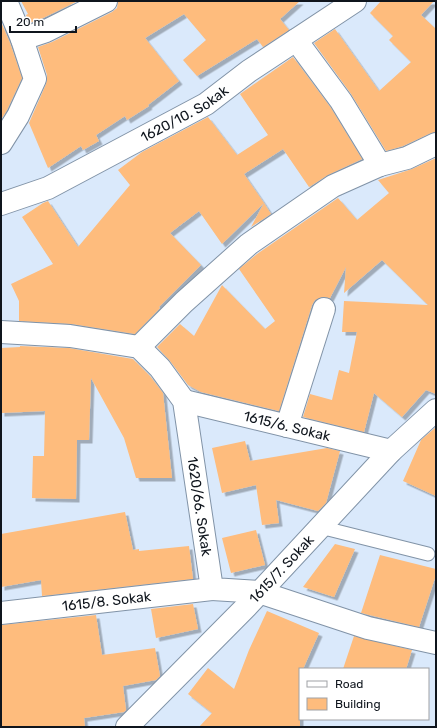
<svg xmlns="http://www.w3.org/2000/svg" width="437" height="728" font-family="Rubik,sans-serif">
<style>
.building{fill:#febc7d;filter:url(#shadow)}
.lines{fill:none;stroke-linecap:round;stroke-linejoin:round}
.lane-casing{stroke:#8193a7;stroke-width:15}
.street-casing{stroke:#8193a7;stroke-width:24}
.secondary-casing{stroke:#8193a7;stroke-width:24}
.lane{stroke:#fff;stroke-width:13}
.street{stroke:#fff;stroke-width:22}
.secondary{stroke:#fff;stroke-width:22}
.labels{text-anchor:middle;stroke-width:3.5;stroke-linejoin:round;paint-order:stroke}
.street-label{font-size:14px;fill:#0f151d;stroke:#fff}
</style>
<defs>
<filter id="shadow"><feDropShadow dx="3.5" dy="3.5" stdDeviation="0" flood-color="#0004"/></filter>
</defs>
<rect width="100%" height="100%" fill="#dae9fb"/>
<path class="building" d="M21 1H78L41 19 29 23 26 15 28 14Z
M118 1H300L280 19 289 30 263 47 257 39 197 76 183 60 206 40 184 14 145 38 179 81 148 105 149 106 127 120 125 116 96 135 99 141 83 150 81 146 48 168 29 123 46 84 47 75 38 47 52 42 112 12 117 8Z
M381 1H434L421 15 436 29V132L431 133 403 146 386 151 351 94 314 43 335 29 379 91 411 62 389 40 393 36 370 13Z
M1 24H2L10 43 22 78 7 110 1 120Z
M293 57 331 108 362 159 328 175 309 187 283 149 244 174 264 203 222 244 199 211 170 233 201 265 159 307 160 308 135 334 72 324 19 321V301L11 284 53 264 22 217 43 203 48 201 78 247 130 185 118 170 142 152 208 117 237 155 268 135 240 94Z
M436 158V394L426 390 402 417 374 393 364 432 303 417 310 394 332 400 339 370 349 373 357 332H342L344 301 428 305 382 260 344 293 346 267 330 298 322 297 315 300 312 305 279 411 201 392 188 385 170 361 157 347 180 324 194 336 222 285 265 329 275 321 239 269 257 254 338 198 357 220 389 193 378 180 412 169Z
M264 203 271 214 251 227Z
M20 346 69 348 133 359 150 376 163 393 172 478H136L124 438 91 378 89 440H77L76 499 32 498 33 456H44L45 411 1 413V348L20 347Z
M436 427V496L403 481 421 440Z
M245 441 250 461 327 448 340 451 326 503 318 511 276 500 279 523 262 525 256 485 222 493 212 448Z
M125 512 133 550 139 549V551L189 546 193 579 42 596 41 580 1 587V534Z
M256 530 265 565 231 573 222 538Z
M335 544 355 549 334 597 303 587Z
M380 555 436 569V575L419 627 361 613Z
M193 604 198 629 156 638 151 609Z
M267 611 319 633 303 669H300V727H199L212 713 188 694 208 668 234 689 249 650Z
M96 615 102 655 155 648 160 676 156 680 123 686 126 710 124 712 84 718 85 727H1V625Z
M354 636 412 650 406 669H343Z"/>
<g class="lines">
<g class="lane-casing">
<path id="lane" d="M320 527 428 554"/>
</g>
<g class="street-casing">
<g id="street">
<path d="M22 39 46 31 106 1"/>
<path d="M296 40 341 101 380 165"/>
<path id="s1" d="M1 204 48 188 206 104 249 71 355 1"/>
<path id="s2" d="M1 332 70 336 139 347 160 368 184 401 212 589 259 592"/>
<path d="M139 347 184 302 249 244 333 186 380 165 407 158 436 144"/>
<path id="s3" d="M184 401 391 451"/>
<path d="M287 426 324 309"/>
</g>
</g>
<g class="secondary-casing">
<g id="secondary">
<path d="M1 143 18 116 35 79 22 39 6 1"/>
<path d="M259 592 368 628 436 643"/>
<path id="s4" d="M1 613 212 589"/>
<path id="s5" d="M127 727 246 607 391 451 436 410"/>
</g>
</g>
<use href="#lane" class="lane"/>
<use href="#street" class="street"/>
<use href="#secondary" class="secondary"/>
</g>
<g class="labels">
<g class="street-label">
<text dy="5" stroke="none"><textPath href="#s1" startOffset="205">1620/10. Sokak</textPath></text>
<text dy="5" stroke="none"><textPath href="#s3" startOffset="106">1615/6. Sokak</textPath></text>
<text dy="5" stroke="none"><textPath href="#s2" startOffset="316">1620/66. Sokak</textPath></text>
<text dy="5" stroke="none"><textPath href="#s5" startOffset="221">1615/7. Sokak</textPath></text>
<text dy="5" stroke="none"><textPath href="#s4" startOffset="106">1615/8. Sokak</textPath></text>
</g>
</g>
<rect width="437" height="728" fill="none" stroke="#0f151d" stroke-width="4"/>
<rect x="299" y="668" width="130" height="52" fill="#ffffff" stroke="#9fa1a5"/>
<rect x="307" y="681" width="20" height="6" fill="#ffffff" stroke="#9fa1a5"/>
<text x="335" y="688" font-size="12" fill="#0f151d">Road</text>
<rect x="307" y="698" width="20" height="12" fill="#febc7d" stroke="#9fa1a5"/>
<text x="335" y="708" font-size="12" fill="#0f151d">Building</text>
<path d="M10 26v6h66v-6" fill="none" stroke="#0f151d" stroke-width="2"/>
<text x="16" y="26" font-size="12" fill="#0f151d" stroke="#ffffff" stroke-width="3" paint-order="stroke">20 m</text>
</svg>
